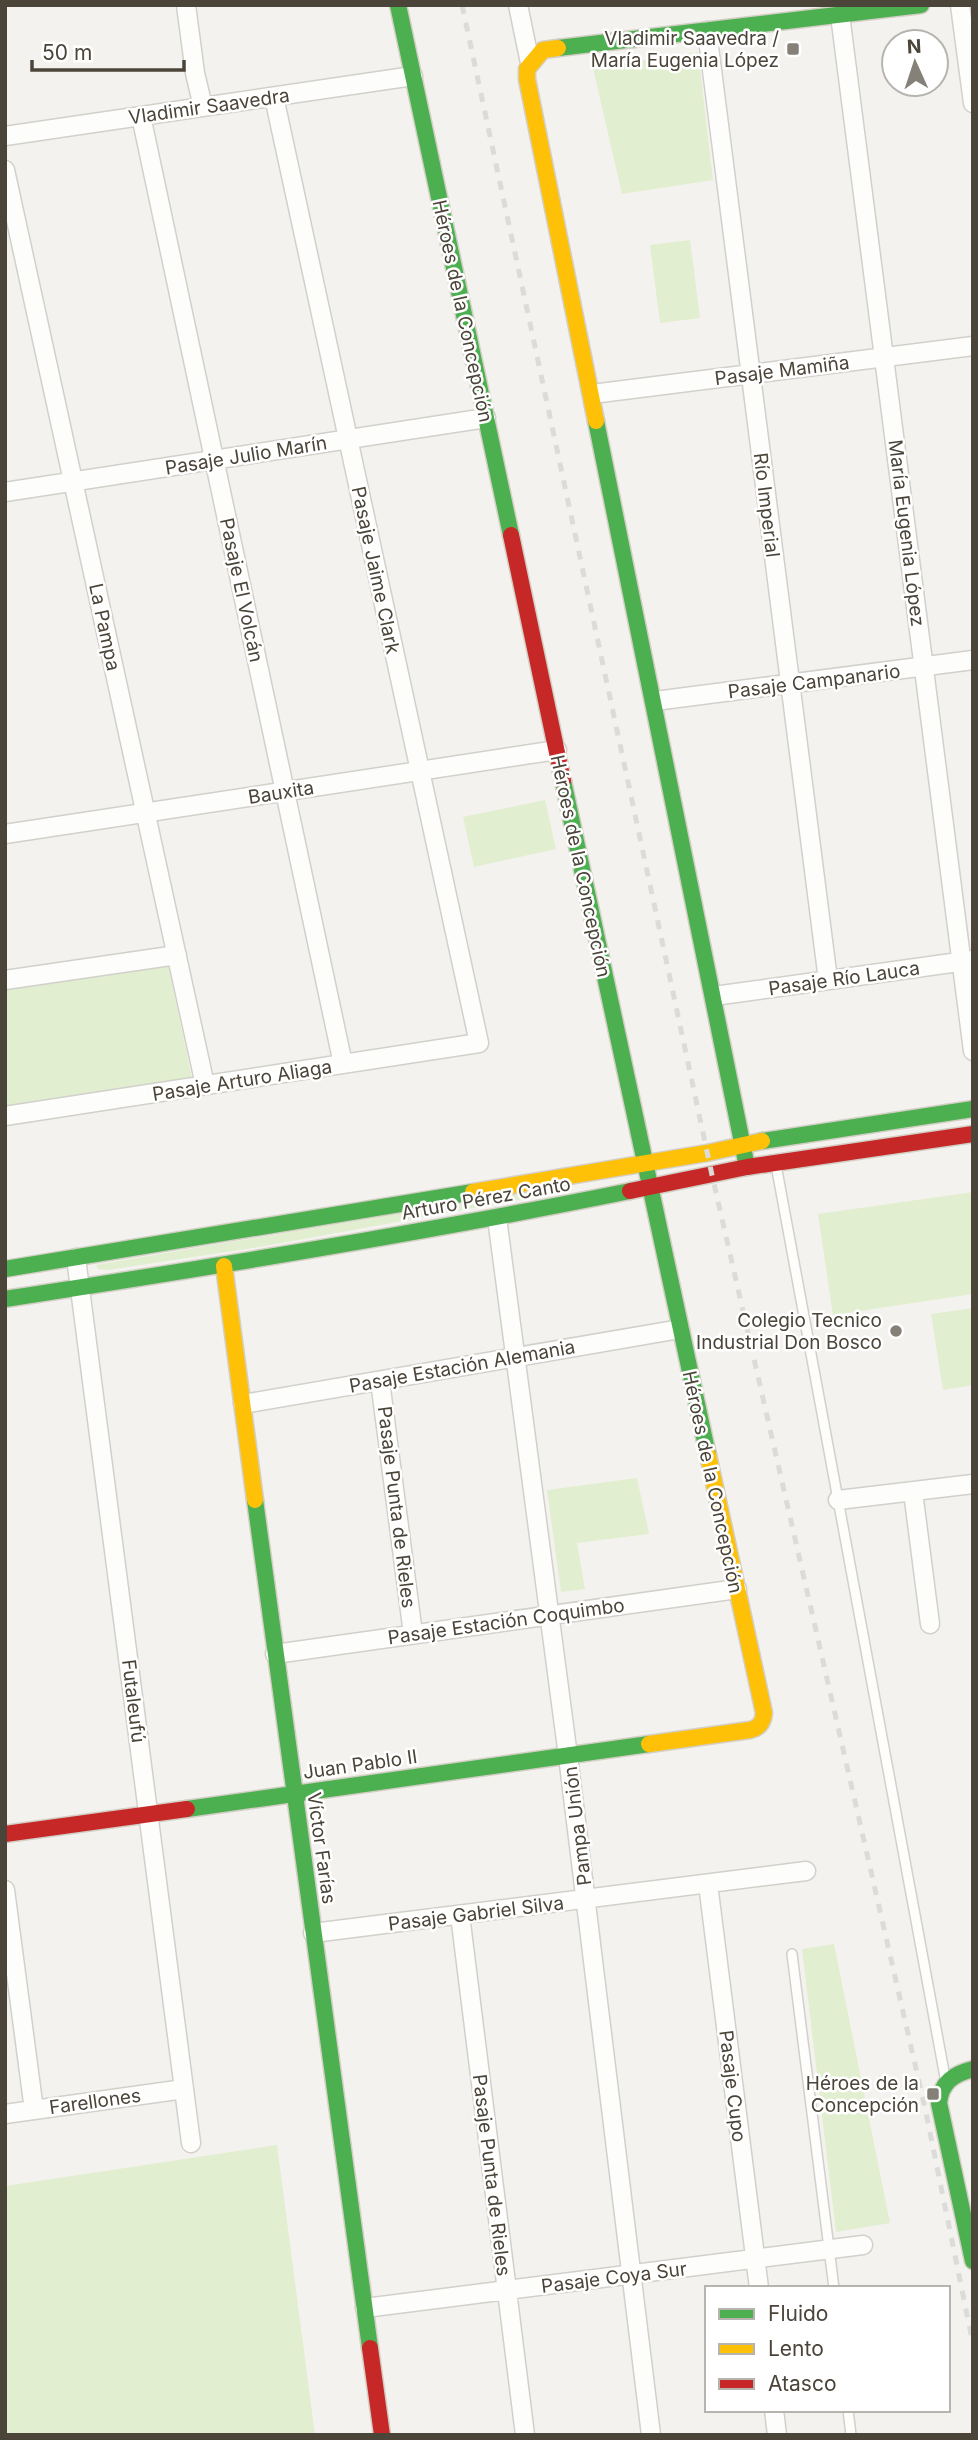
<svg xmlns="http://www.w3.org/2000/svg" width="978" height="2440" font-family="Inter,sans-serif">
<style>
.green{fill:#e1eecf}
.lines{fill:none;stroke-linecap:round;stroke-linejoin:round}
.lane-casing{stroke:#d2d0cb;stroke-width:12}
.street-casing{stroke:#d2d0cb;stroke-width:21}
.fast-casing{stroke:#d3cfc5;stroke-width:19}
.slow-casing{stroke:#d3cfc5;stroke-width:19}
.jam-casing{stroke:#d3cfc5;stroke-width:19}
.lane{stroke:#fdfdfc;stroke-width:9}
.street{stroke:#fdfdfc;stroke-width:18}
.fast{stroke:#4caf50;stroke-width:16}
.slow{stroke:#ffc107;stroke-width:16}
.jam{stroke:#c62828;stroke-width:16}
.rail{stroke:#dbdbda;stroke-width:5;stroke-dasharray:9 9;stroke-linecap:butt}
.poi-dot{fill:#868178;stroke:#fff;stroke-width:2.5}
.labels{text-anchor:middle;stroke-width:5;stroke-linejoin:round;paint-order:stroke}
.poi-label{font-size:19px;fill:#4b4439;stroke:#fff;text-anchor:end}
.street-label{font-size:19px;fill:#4b4439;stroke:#fff}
</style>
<rect width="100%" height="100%" fill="#f4f2ee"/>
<path class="green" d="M698 52 713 180 622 194 593 68Z
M690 240 700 318 660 323 650 245Z
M545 800 556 849 474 867 463 817Z
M167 958 193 1084 5 1111V982Z
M561 1186 548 1193 518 1200 265 1246 108 1270 98 1269 96 1265Z
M973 1192V1294L833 1315 818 1214Z
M973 1308V1385L943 1390 931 1314Z
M637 1478 649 1534 577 1543 585 1589 561 1592 547 1490Z
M834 1944 890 2223 836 2232 802 1949Z
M277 2145 315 2435H5V2186Z"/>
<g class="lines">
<g class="lane-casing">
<path id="lane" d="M776 1165 945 2077
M792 1954 834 2288
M848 2410 851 2435"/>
</g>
<g class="street-casing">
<path id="street" d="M186 5 195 73 203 107
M518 5 530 63
M960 5 973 103
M840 15 973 1051
M707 31 828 980
M141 116 343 1064
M5 136 413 76
M5 170 205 1085
M592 394 973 346
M5 492 486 418
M655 701 973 660
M5 834 557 750
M5 980 177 955
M714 996 973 960
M5 1116 479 1043 274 97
M497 1218 568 1756 651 2435
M76 1258 191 2143
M380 1381 413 1634
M243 1404 680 1329
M913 1492 930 1624
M838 1500 973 1484
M275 1654 737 1589
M708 1884 759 2288
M5 1890 34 2110
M460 1915 525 2435
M313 1933 806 1871
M5 2114 184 2089
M365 2308 863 2245
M774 2410 777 2435"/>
</g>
<g class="fast-casing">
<path id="fast" d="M398 5 511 535
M558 48 921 5
M596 421 747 1167
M563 781 708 1455
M762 1141 973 1109
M5 1269 473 1192
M5 1299C214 1267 423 1233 630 1191
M255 1500 370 2348
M187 1809 649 1744
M973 2069C954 2074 941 2082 939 2103L973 2261"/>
</g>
<g class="slow-casing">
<path id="slow" d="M558 48 543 50 527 69V79L596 421
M473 1192 707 1153 762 1141
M224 1266 255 1500
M649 1744 750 1730C759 1728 763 1723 764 1713L708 1455"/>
</g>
<g class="jam-casing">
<path id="jam" d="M511 535 563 781
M630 1191 747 1167 973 1134
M5 1834 187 1809
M370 2348 382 2435"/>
</g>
<use href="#lane" class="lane"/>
<use href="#street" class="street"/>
<use href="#fast" class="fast"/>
<use href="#slow" class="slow"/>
<use href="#jam" class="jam"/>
<path class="rail" d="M462 5 712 1175 925 2108 973 2344"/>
</g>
<g class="poi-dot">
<rect x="786" y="42" width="14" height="14" rx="3.5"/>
<circle cx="896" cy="1331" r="7"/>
<rect x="926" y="2087" width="14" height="14" rx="3.5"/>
</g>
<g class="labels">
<g class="poi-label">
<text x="779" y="45">Vladimir Saavedra /<tspan x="779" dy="22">María Eugenia López</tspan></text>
<text x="882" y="1327">Colegio Tecnico<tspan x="882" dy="22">Industrial Don Bosco</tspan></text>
<text x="919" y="2090">Héroes de la<tspan x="919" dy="22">Concepción</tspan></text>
</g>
<g class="street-label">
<text transform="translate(209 106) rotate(-8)" y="7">Vladimir Saavedra</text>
<text transform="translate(463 311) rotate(78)" y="7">Héroes de la Concepción</text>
<text transform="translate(782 370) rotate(-7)" y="7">Pasaje Mamiña</text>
<text transform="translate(246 455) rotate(-9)" y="7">Pasaje Julio Marín</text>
<text transform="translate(767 505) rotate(83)" y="7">Río Imperial</text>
<text transform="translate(907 533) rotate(83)" y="7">María Eugenia López</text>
<text transform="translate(376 570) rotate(78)" y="7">Pasaje Jaime Clark</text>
<text transform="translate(242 590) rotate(78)" y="7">Pasaje El Volcán</text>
<text transform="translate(105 627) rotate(78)" y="7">La Pampa</text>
<text transform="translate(814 681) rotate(-7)" y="7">Pasaje Campanario</text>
<text transform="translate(281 792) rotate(-9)" y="7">Bauxita</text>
<text transform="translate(581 866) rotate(78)" y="7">Héroes de la Concepción</text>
<text transform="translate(844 978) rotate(-8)" y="7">Pasaje Río Lauca</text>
<text transform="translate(242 1080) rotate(-9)" y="7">Pasaje Arturo Aliaga</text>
<text transform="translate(486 1198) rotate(-10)" y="7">Arturo Pérez Canto</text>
<text transform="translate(462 1366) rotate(-10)" y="7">Pasaje Estación Alemania</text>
<text transform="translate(713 1482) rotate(78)" y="7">Héroes de la Concepción</text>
<text transform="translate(397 1507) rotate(83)" y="7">Pasaje Punta de Rieles</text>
<text transform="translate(506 1621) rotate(-8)" y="7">Pasaje Estación Coquimbo</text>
<text transform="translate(134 1701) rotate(83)" y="7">Futaleufú</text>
<text transform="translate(360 1764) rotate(-8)" y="7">Juan Pablo II</text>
<text transform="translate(577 1826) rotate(-97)" y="7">Pampa Unión</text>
<text transform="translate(322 1848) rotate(82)" y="7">Víctor Farías</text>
<text transform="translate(476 1913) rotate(-7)" y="7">Pasaje Gabriel Silva</text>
<text transform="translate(733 2086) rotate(83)" y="7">Pasaje Cupo</text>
<text transform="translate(95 2101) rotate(-8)" y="7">Farellones</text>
<text transform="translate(492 2175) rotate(83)" y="7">Pasaje Punta de Rieles</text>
<text transform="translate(614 2277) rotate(-7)" y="7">Pasaje Coya Sur</text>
</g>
</g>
<rect width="978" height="2440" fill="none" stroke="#4b4439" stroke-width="14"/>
<rect x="705" y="2286" width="245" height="126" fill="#ffffff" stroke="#b7b4b0" stroke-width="2"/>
<rect x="719" y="2309" width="35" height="10" fill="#4caf50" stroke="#b7b4b0" stroke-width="2"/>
<text x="768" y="2321" font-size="21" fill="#4b4439">Fluido</text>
<rect x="719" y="2344" width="35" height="10" fill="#ffc107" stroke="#b7b4b0" stroke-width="2"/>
<text x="768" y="2356" font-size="21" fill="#4b4439">Lento</text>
<rect x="719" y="2379" width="35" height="10" fill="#c62828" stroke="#b7b4b0" stroke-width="2"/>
<text x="768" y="2391" font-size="21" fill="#4b4439">Atasco</text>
<g transform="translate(915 63) rotate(357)"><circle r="33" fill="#ffffff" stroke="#b7b4b0" stroke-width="2"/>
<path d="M0-5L12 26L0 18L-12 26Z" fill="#868178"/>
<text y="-10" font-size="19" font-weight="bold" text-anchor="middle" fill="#4b4439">N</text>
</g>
<path d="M32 60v10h152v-10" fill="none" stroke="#4b4439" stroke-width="3.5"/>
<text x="42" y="60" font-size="21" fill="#4b4439" stroke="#ffffff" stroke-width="5" paint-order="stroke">50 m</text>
</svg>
